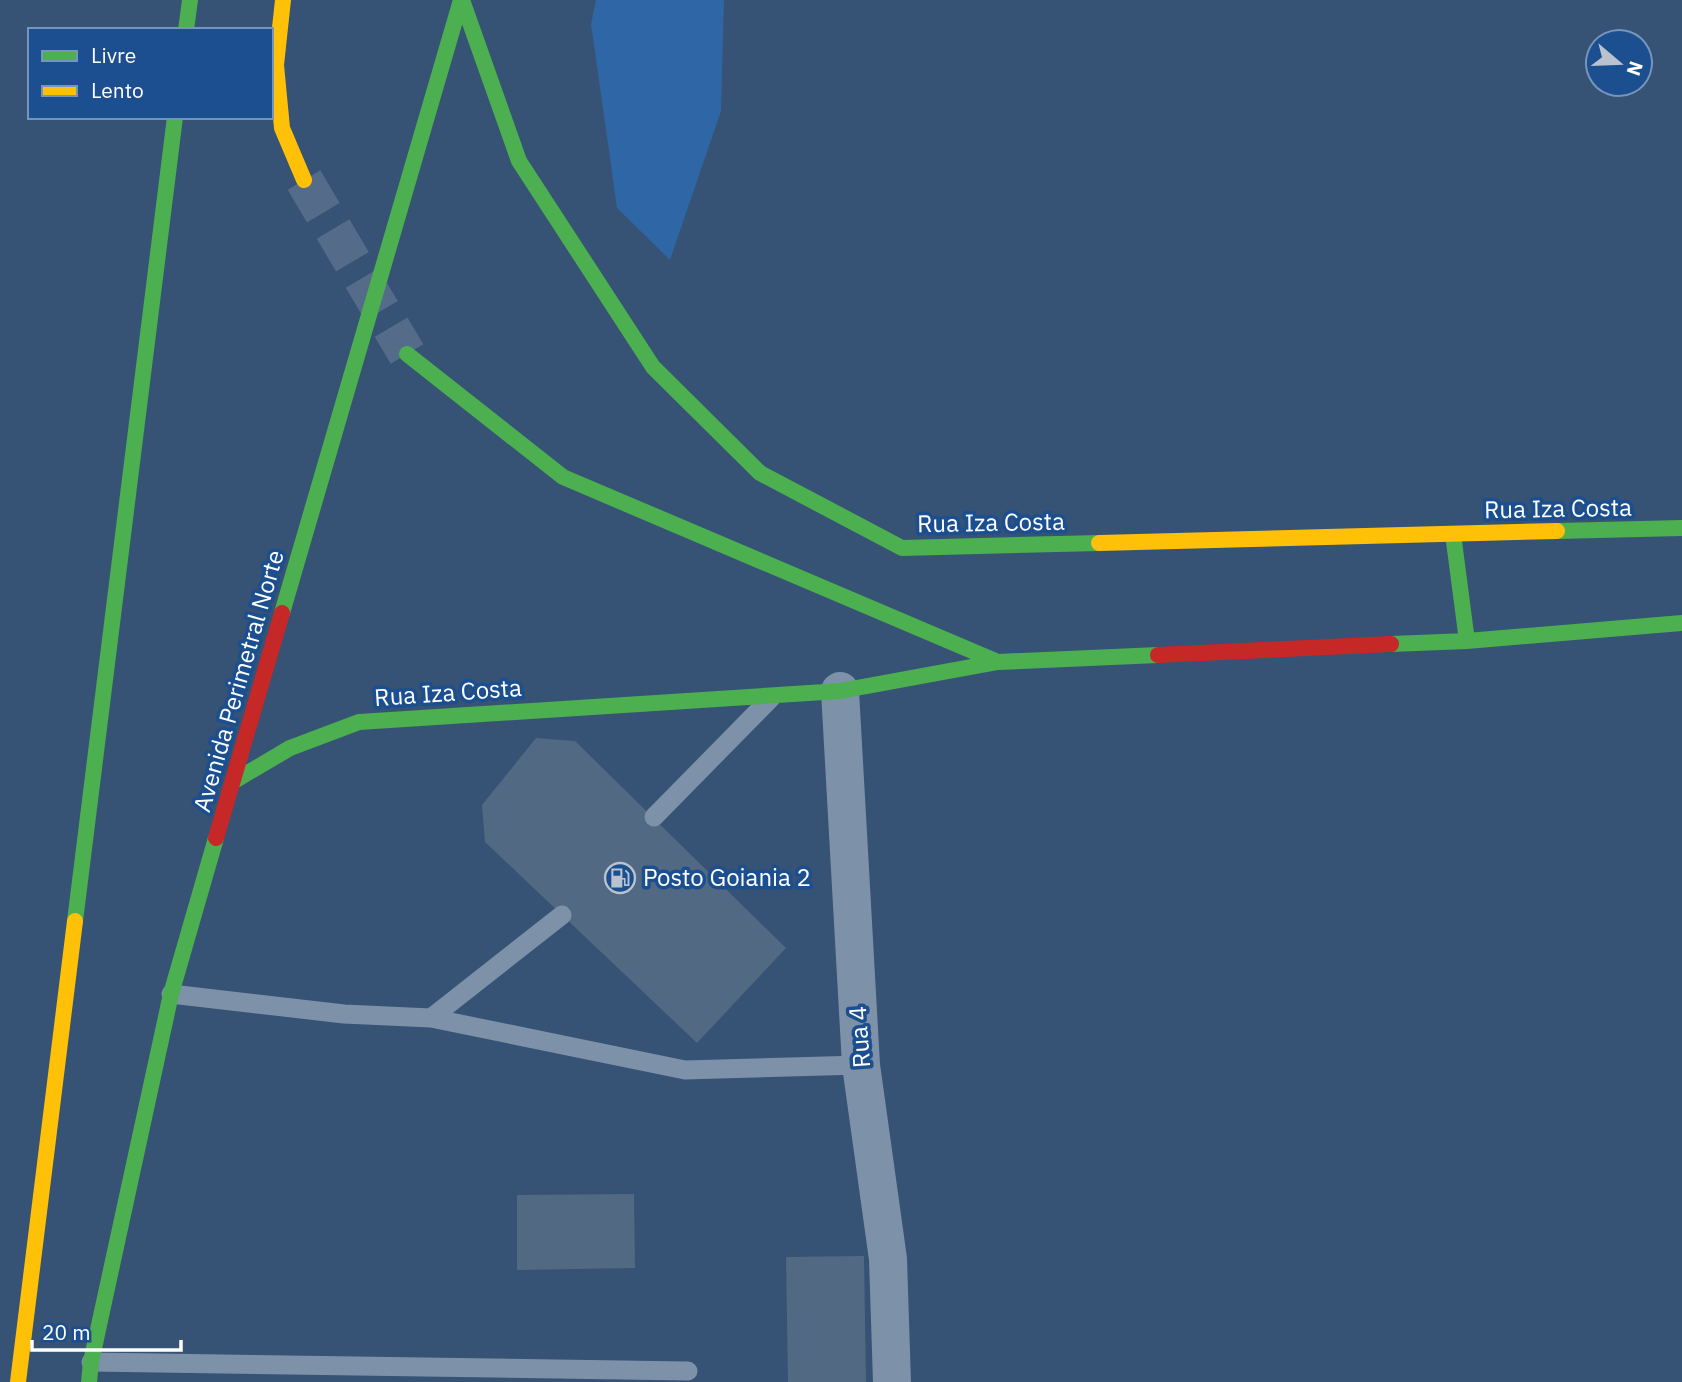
<svg xmlns="http://www.w3.org/2000/svg" width="1682" height="1382" font-family="'IBM Plex Sans',sans-serif">
<style>
.green{fill:#2f66a5}
.building{fill:#526984}
.lines{fill:none;stroke-linecap:round;stroke-linejoin:round}
.highway-tunnel{stroke:#546c89;stroke-width:38;stroke-dasharray:38 19;stroke-linecap:butt}
.lane{stroke:#7d92a8;stroke-width:19}
.street{stroke:#7d92a8;stroke-width:38}
.fast{stroke:#4caf50;stroke-width:16}
.slow{stroke:#ffc107;stroke-width:16}
.jam{stroke:#c62828;stroke-width:16}
.labels{text-anchor:middle;stroke-width:7;stroke-linejoin:round;paint-order:stroke}
.street-label{font-size:24px;fill:#fff;stroke:#1b4f8f}
.poi-label{font-size:24px;fill:#fff;stroke:#1b4f8f;text-anchor:start}
</style>
<rect width="100%" height="100%" fill="#365274"/>
<path class="green" d="M596 0H724L721 111 670 260 617 208 591 24Z"/>
<path class="building" d="M536 738 575 741 786 948 697 1043 485 842 482 805Z
M634 1194 635 1268 517 1270V1195Z
M864 1256 866 1382H788L786 1257Z"/>
<g class="lines">
<path class="highway-tunnel" d="M304 180 407 354"/>
<path class="lane" d="M654 817 771 698
M171 994 344 1014 431 1018 562 915
M431 1018 685 1070 861 1065
M91 1362 688 1371"/>
<path class="street" d="M840 691 861 1065 888 1259 892 1382"/>
<path class="fast" d="M462 0 519 161 653 367 760 473 902 548 1099 543
M186 30 190 0
M407 354 563 477 998 662
M1557 531 1682 528
M1453 534 1467 641
M282 613 461 0
M1391 644 1467 641 1682 623
M234 781 290 748 359 722 840 691 998 662 1158 655
M75 921 175 117
M89 1382 91 1362 171 994 216 838"/>
<path class="slow" d="M283 0 276 65 282 128 304 180
M1099 543 1557 531
M18 1382 75 921"/>
<path class="jam" d="M1158 655 1391 644
M216 838 282 613"/>
</g>
<defs>
<g id="fuel-ring" transform="scale(1.575)"><circle r="9.5" fill="#1b4f8f" stroke="#b9c2ce" stroke-width="1.5"/><path d="M-5.5-6h7V0h2V4h1.3V-2.5L3-4.5l.8-.8L6-3V5H2.5V1h-1V6h-7ZM-4.2-4.7v3.2H.2V-4.7Z" fill="#b9c2ce"/></g>
</defs>
<g fill-rule="evenodd">
<use href="#fuel-ring" x="620" y="878"/>
</g>
<g class="labels">
<g class="street-label">
<text transform="translate(1558 509) rotate(-1)" y="8">Rua Iza Costa</text>
<text transform="translate(991 523) rotate(-1)" y="8">Rua Iza Costa</text>
<text transform="translate(239 681) rotate(-74)" y="8">Avenida Perimetral Norte</text>
<text transform="translate(448 693) rotate(-4)" y="8">Rua Iza Costa</text>
<text transform="translate(860 1037) rotate(-94)" y="8">Rua 4</text>
</g>
<g class="poi-label">
<text x="643" y="886">Posto Goiania 2</text>
</g>
</g>
<rect x="28" y="28" width="245" height="91" fill="#1b4f8f" stroke="#7695bc" stroke-width="2"/>
<rect x="42" y="51" width="35" height="10" fill="#4caf50" stroke="#7695bc" stroke-width="2"/>
<text x="91" y="63" font-size="21" fill="#ffffff">Livre</text>
<rect x="42" y="86" width="35" height="10" fill="#ffc107" stroke="#7695bc" stroke-width="2"/>
<text x="91" y="98" font-size="21" fill="#ffffff">Lento</text>
<g transform="translate(1619 63) rotate(109)"><circle r="33" fill="#1b4f8f" stroke="#7695bc" stroke-width="2"/>
<path d="M0-5L12 26L0 18L-12 26Z" fill="#b9c2ce"/>
<text y="-10" font-size="19" font-weight="bold" text-anchor="middle" fill="#ffffff">N</text>
</g>
<path d="M32 1340v10h149v-10" fill="none" stroke="#ffffff" stroke-width="3.5"/>
<text x="42" y="1340" font-size="21" fill="#ffffff" stroke="#1b4f8f" stroke-width="5" paint-order="stroke">20 m</text>
</svg>
